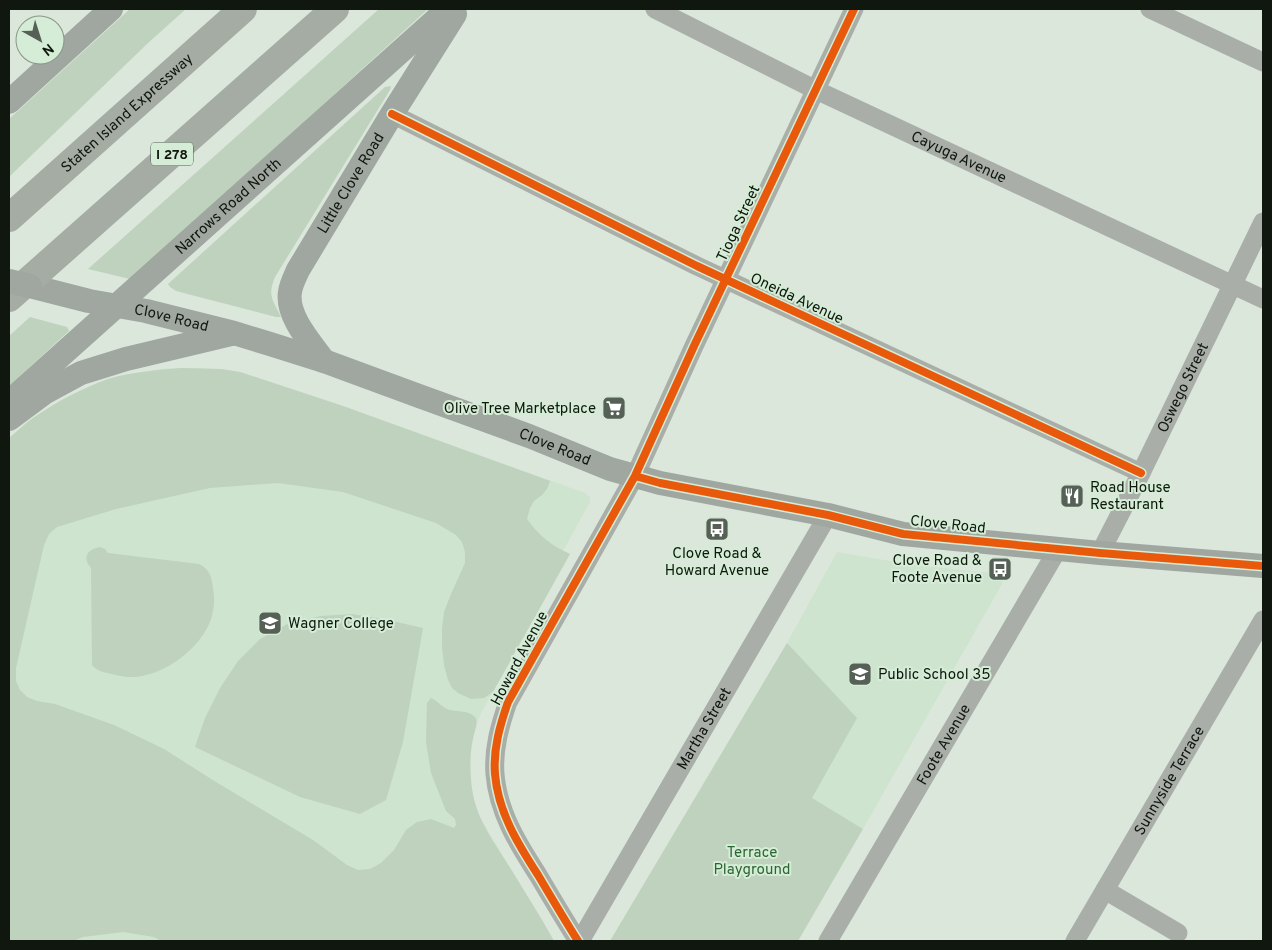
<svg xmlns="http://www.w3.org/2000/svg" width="1272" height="950" font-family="Overpass,sans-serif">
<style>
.built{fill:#cee4cf}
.green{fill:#bed2be}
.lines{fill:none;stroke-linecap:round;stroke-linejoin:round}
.minor{stroke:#a9aea9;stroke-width:19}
.major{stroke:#a0a6a0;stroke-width:24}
.highway{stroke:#a4aca4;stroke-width:28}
.major-bridge{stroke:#a0a6a0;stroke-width:24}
.cycleway-casing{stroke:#d5edd6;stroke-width:11}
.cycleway{stroke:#e8590c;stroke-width:8}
.labels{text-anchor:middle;stroke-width:4;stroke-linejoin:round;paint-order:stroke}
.shield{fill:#d5edd6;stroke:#4a574b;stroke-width:1}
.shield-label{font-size:14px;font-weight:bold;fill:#0f170f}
.street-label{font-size:15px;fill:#0f170f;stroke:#d5edd6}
.poi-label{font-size:15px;fill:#0f170f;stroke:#d5edd6;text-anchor:start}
.park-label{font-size:15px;fill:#2c6633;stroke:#d5edd6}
</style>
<rect width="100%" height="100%" fill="#dbe7db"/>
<path class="built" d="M181 368 221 369 240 372 343 406 585 493 590 497V502L563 551 570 554 481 713 475 729 471 744 470 764 471 785 475 803 481 819 554 941H9V438L34 417 65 398 86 388 108 379 128 374 161 369Z
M837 552 914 565 1002 574V584L863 829 726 748 787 643Z"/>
<path class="green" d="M130 9H186L148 43 9 177V119Z
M379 9H428L303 123 130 279 88 269Z
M391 86 390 90 275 277C267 296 273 300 281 317H276L176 291 170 287 168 284 385 87Z
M30 317 67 327 69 331 9 386V336Z
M181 368 221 369 240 372 343 406 550 481 547 489 542 495 534 501 530 508 527 519C538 535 552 546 570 554L493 692 484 698 471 699 458 693 452 688 448 680 444 665 442 647V628L444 612 451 594 465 563V552L462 542 456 535 436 523 343 492 278 483 210 488 116 509 57 527 49 534 44 545 16 668V681L20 690 27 697 37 701 55 704 114 725 164 749 216 782 313 840 347 865 358 870 370 869 381 863 394 850 406 830 417 822 431 819 454 828 456 825 455 819 446 811 431 773 426 742 427 703 431 698C438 701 442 708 450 710 458 712 468 710 475 717 479 722 474 732 473 739 469 757 470 777 473 795 478 821 495 844 509 866 524 891 540 915 554 941H161L154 937 123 932 83 937 73 941H9V438C18 431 26 422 36 416 58 401 83 388 108 379 132 372 157 370 181 368Z
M100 547 105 549 108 553 199 564C210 569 212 578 213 589 215 599 214 610 211 619 202 646 170 671 142 676 134 678 124 677 116 675 108 673 97 672 92 665L91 568C82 558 87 549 100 547Z
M352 614 388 620 423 628 403 742 386 800 360 814 300 797 195 747 205 718 220 688 238 661 260 639 289 623 321 616Z
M787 643 857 718 812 798 863 829 798 941H610Z"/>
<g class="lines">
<g class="minor">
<path id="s1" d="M655 9 816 90 1263 299"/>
<path d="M1150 9 1263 62"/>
<path d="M392 114 697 266 1141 473"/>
<path id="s2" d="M1100 553 1141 473 1263 222"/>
<path d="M1105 890 1178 933"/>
<path d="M578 941C564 919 551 897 538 875 518 844 498 812 495 774 493 749 500 725 508 702L635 476 694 346 854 9"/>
<path id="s3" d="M580 941 828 515"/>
<path id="s4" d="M828 941 1058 549"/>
<path id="s5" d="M1075 941 1263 620"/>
</g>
<g class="major">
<path d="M9 102 111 9"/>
<path id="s6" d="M30 286 89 301 146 311 234 333 270 344 324 361 419 396 529 436 610 469 660 483 828 515 903 534 1100 553 1263 566"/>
<path id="s7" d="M324 361C311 343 286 316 290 292 291 284 295 277 298 270L392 114 455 14"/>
<path id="s8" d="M9 402 448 9"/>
<path d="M9 419 44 393 81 373 126 359 231 334"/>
</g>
<g class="highway">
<path id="s9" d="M9 218 243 9"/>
<path d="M9 298 335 9"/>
</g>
<path class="major-bridge" d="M9 281 30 286"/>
<g class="cycleway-casing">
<path id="cycleway" d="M392 114 697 266 1141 473
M635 476 660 483 828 515 903 534 1100 553 1263 566
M578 941C564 919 551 897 538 875 518 844 498 812 495 774 493 749 500 725 508 702L635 476 694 346 854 9"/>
</g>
<use href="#cycleway" class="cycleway"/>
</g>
<defs>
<g id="supermarket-square" transform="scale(1.25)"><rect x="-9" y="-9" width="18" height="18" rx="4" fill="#566056" stroke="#d5edd6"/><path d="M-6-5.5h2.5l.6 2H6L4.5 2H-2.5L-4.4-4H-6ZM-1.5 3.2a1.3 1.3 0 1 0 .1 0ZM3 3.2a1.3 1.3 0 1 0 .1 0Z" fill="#fff"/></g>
<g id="restaurant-square" transform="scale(1.25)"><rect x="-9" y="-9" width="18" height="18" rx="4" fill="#566056" stroke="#d5edd6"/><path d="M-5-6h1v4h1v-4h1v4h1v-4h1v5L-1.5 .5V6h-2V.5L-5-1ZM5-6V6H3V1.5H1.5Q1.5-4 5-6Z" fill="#fff"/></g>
<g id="bus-square" transform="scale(1.25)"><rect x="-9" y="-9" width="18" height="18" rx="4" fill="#566056" stroke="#d5edd6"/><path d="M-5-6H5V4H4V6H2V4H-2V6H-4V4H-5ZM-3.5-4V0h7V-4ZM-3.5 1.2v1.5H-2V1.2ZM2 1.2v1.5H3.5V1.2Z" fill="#fff"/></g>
<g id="university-square" transform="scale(1.25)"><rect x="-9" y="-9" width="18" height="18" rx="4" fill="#566056" stroke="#d5edd6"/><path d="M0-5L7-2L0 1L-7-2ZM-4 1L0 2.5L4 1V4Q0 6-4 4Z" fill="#fff"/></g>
<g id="school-square" transform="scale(1.25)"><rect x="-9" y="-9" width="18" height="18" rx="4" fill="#566056" stroke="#d5edd6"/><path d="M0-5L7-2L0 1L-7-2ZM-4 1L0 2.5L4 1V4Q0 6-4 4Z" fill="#fff"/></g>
</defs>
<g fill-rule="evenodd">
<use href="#supermarket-square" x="614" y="408"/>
<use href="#restaurant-square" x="1072" y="496"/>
<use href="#bus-square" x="717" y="529"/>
<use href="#bus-square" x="1000" y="569"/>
<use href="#university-square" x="270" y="623"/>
<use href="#school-square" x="860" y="674"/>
</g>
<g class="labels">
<rect class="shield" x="151" y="142.5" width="42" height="23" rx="4"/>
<g class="shield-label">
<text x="172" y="159">I 278</text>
</g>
<g class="street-label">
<text dy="5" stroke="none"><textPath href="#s9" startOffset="158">Staten Island Expressway</textPath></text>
<text dy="5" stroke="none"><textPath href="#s1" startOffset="338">Cayuga Avenue</textPath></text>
<text dy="5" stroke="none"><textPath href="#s7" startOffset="204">Little Clove Road</textPath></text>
<text dy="5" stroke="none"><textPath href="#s8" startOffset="294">Narrows Road North</textPath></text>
<text transform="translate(738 223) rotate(-65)" y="5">Tioga Street</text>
<text transform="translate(797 298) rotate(25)" y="5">Oneida Avenue</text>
<text dy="5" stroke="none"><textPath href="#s6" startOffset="145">Clove Road</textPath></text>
<text dy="5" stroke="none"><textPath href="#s2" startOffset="185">Oswego Street</textPath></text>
<text dy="5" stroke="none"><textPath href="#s6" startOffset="550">Clove Road</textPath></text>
<text transform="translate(948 524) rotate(6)" y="5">Clove Road</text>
<text transform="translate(519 658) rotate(-62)" y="5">Howard Avenue</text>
<text dy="5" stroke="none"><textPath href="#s3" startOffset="246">Martha Street</textPath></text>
<text dy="5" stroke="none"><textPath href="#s4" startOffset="228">Foote Avenue</textPath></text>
<text dy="5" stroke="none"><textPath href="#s5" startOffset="186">Sunnyside Terrace</textPath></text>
</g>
<g class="poi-label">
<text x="596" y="413" text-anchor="end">Olive Tree Marketplace</text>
<text x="1090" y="492">Road House<tspan x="1090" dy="17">Restaurant</tspan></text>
<text x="717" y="558" text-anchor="middle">Clove Road &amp;<tspan x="717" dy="17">Howard Avenue</tspan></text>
<text x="982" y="565" text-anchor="end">Clove Road &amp;<tspan x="982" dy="17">Foote Avenue</tspan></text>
<text x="288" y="628">Wagner College</text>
<text x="878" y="679">Public School 35</text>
</g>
<g class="park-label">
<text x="752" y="857">Terrace<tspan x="752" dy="17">Playground</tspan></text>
</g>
</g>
<rect width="1272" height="950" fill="none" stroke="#0f170f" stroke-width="20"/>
<g transform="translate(40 40) rotate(141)"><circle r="24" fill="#d5edd6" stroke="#869786"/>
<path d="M0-4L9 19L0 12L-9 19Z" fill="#566056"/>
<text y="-8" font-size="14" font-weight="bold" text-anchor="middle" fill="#0f170f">N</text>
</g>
</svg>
